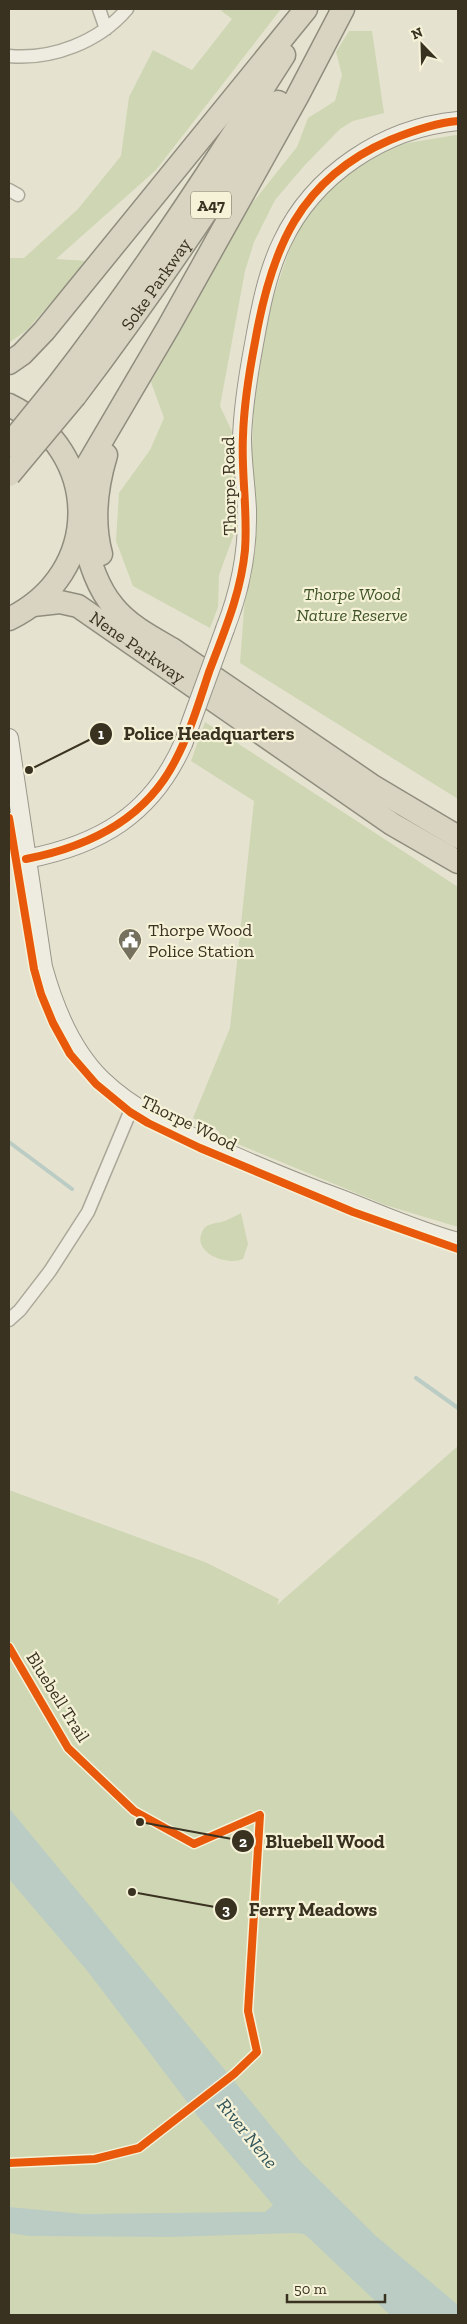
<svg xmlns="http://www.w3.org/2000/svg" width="467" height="2324" font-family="'Zilla Slab',serif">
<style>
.green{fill:#cfd6b3}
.water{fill:#bbccc4}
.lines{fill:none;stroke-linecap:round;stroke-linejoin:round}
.stream{stroke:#bbccc4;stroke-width:4}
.street-casing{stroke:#aba899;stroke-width:15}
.secondary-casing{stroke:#9a9789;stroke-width:20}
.highway-casing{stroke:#908d7f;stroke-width:25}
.street{stroke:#eeece1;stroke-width:12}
.secondary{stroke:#eeece1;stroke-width:18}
.highway{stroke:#d8d4c1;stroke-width:22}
.secondary-bridge-casing{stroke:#9a9789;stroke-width:20;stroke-linecap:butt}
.highway-bridge-casing{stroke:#908d7f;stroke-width:25;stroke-linecap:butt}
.secondary-bridge{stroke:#eeece1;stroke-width:18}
.highway-bridge{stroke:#d8d4c1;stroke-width:22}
.cycleway-casing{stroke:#f5f2d8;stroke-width:11}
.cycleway{stroke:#e8590c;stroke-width:8}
.labels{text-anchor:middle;stroke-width:4.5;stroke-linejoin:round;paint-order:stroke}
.shield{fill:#f5f2d8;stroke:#726c58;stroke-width:1}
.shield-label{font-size:16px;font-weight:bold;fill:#3a3221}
.street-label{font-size:18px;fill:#3a3221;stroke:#f5f2d8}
.park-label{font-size:18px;font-style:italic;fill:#415628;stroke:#f5f2d8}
.poi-label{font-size:18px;fill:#3a3221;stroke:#f5f2d8;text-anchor:start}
.water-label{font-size:19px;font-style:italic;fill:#315459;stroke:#f5f2d8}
.leader{fill:none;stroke:#3a3221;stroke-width:2}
.callout-dot{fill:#3a3221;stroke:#f5f2d8;stroke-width:2}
.mark-label{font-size:15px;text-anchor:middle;font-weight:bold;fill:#fff}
.callout-label{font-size:19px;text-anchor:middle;font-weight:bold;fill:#3a3221;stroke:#f5f2d8;stroke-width:4.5;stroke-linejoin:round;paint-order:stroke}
</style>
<rect width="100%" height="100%" fill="#e5e3d0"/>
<path class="green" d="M219 9H281L156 170 56 259 87 261 27 330 9 343V258H24L78 209 121 156 129 97 153 50 192 70 232 19Z
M349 31H372L384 113 353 121 340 129 304 166 275 200 254 242 245 271 220 406 235 438 237 526 219 575 218 607 210 628 133 586 116 541 119 493 150 450 164 418 151 382 250 206 297 147 308 118 335 101 342 75 336 52Z
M456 135 458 136V799L240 663 246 584 255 381 268 313 294 236 326 189 373 155 402 144Z
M205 722 458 887V1227L385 1205 221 1137 219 1131 193 1118 230 1028 254 801 191 761Z
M241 1213 248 1244 243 1259C228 1266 190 1253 203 1230 207 1222 219 1224 227 1220 232 1218 237 1215 241 1213Z
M458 1446V2315H9V1490L205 1562 279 1599 277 1605Z"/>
<path class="water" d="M9 1808 300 2161 376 2236 458 2305V2315H390L311 2240 304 2234 296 2233 171 2237 29 2236 9 2233V2207L84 2214 265 2212 273 2205 200 2119 89 1973 9 1879Z"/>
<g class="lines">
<path class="stream" d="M9 1142 72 1189
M416 1378 458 1408"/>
<g class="street-casing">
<path id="street" d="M99 9 106 29
M9 56C52 60 99 42 127 9
M9 190 18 195
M9 1320 20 1310 50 1271 88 1212 133 1105"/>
</g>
<g class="secondary-casing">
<path id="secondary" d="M225 629C240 591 248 551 247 510 246 486 242 462 242 438 243 406 248 376 254 344 260 310 267 273 282 242 314 174 384 128 458 121
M9 738 43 967C54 1007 72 1051 102 1080 133 1110 173 1128 212 1146 254 1165 297 1183 341 1199 380 1214 418 1231 458 1242
M26 859C100 845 152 814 183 744"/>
</g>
<g class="highway-casing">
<g id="highway">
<path d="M9 363 22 354 44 331 306 9"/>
<path d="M57 386C139 280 212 168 284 55"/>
<path id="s1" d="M75 396C147 301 214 202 278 102"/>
<path d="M9 405C102 451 104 573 9 619"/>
<path d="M79 496 88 464 169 326 297 97 343 9"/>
<path d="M80 528C88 554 95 585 113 606 128 625 151 637 172 649L374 787 458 837"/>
<path d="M101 554C92 520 96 488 106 455"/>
<path id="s2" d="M33 605 60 602 78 606 392 824 458 862"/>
</g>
</g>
<use href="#street" class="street"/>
<use href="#secondary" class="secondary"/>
<use href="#highway" class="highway"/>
<g class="secondary-bridge-casing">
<path id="secondary-bridge" d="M183 744 225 629"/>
</g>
<g class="highway-bridge-casing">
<path id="highway-bridge" d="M9 445 57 386
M9 475 75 396"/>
</g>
<use href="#secondary-bridge" class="secondary-bridge"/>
<use href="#highway-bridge" class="highway-bridge"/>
<g class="cycleway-casing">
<path id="cycleway" d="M9 818 34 969 41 994 53 1023 70 1054 96 1084 130 1112 148 1123 200 1148 353 1212 458 1249
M26 859C88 847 145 820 175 761 190 733 199 702 209 672 224 632 241 593 245 550 248 511 241 474 243 436 244 404 249 373 255 342 271 250 299 179 390 140 412 131 435 123 458 121
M9 1647 68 1748 134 1811 194 1844 260 1815 248 2011 257 2052 234 2074 139 2148 95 2159 9 2163"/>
</g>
<use href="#cycleway" class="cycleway"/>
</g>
<defs>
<g id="civic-pin" transform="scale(1.25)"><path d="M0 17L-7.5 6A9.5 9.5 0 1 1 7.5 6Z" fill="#76705e" stroke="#f5f2d8"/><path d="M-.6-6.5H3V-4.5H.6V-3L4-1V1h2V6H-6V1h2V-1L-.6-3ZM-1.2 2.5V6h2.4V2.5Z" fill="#fff"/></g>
</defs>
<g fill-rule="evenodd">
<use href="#civic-pin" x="130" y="940"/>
</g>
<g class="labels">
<rect class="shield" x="191" y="191.5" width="40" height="27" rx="4"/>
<g class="shield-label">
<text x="211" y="211">A47</text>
</g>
<g class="street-label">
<text dy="6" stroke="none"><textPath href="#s1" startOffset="138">Soke Parkway</textPath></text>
<text transform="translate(229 486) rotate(-91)" y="6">Thorpe Road</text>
<text dy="6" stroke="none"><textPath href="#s2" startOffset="118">Nene Parkway</textPath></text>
<text transform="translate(189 1123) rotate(26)" y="6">Thorpe Wood</text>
<text transform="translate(58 1697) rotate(58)" y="6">Bluebell Trail</text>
</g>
<g class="park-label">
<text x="352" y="600">Thorpe Wood<tspan x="352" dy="21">Nature Reserve</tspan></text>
</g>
<g class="poi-label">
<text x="148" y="936">Thorpe Wood<tspan x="148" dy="21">Police Station</tspan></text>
</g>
<g class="water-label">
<text transform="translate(248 2133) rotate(51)" y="7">River Nene</text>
</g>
</g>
<path class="leader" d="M29 770L101 734M140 1822L243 1841M132 1892L226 1909"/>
<g class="callout-dot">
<circle cx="29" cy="770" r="5"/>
<circle cx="140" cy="1822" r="5"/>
<circle cx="132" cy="1892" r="5"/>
<circle cx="101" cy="734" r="12"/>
<circle cx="243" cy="1841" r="12"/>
<circle cx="226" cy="1909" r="12"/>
</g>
<g class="mark-label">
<text x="101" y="739">1</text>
<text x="243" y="1847">2</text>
<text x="226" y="1915">3</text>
</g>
<g class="callout-label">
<text x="209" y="740">Police Headquarters</text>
<text x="325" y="1848">Bluebell Wood</text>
<text x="313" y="1916">Ferry Meadows</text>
</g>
<rect width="467" height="2324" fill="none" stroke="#3a3221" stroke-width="20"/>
<g transform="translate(422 45) rotate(337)" stroke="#f5f2d8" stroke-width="4" paint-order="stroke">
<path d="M0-4L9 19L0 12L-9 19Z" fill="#3a3221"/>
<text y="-8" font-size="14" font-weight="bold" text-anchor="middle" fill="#3a3221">N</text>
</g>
<path d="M287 2294v8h98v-8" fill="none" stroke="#3a3221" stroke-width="2.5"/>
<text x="294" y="2294" font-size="15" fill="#3a3221" stroke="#f5f2d8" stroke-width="4" paint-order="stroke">50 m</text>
</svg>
